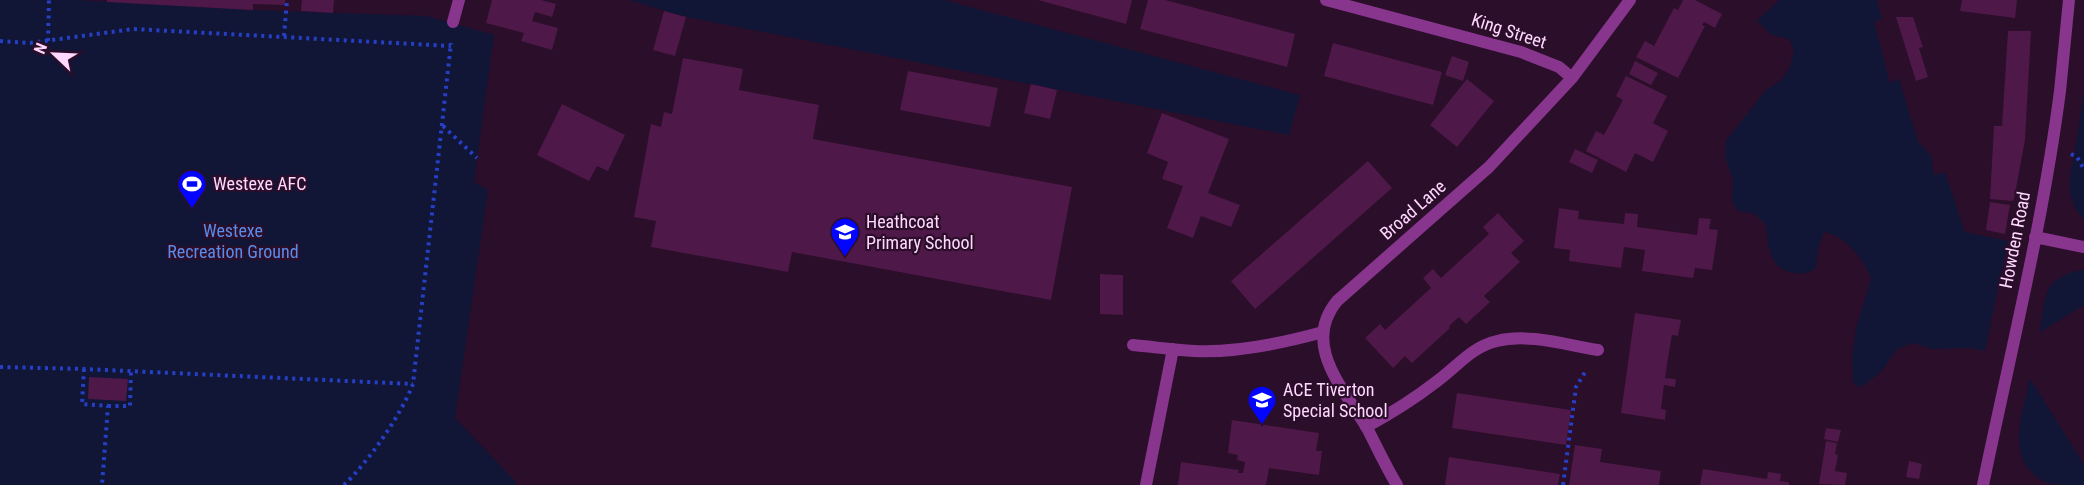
<svg xmlns="http://www.w3.org/2000/svg" width="2084" height="485" font-family="'Roboto Condensed',sans-serif">
<style>
.green{fill:#111636}
.building{fill:#4e1848}
.lines{fill:none;stroke-linecap:round;stroke-linejoin:round}
.path{stroke:#253fc7;stroke-width:4;stroke-dasharray:3 4.5;stroke-linecap:butt}
.street{stroke:#88358e;stroke-width:12}
.labels{text-anchor:middle;stroke-width:4.5;stroke-linejoin:round;paint-order:stroke}
.street-label{font-size:18px;fill:#ffd8ff;stroke:#2b0e29}
.poi-label{font-size:18px;fill:#ffd8ff;stroke:#2b0e29;text-anchor:start}
.park-label{font-size:18px;fill:#588ceb;stroke:#2b0e29}
</style>
<rect width="100%" height="100%" fill="#2b0e29"/>
<path class="green" d="M0 0H78L253 10 427 16 494 35 474 182 488 190 455 418 516 482 515 485H0Z
M629 0H944L1300 95 1289 135 686 17Z
M1779 0H1877L1882 19 1874 22 1890 83 1899 79 1918 142 1931 155 1934 175 1945 172 1965 232 2008 241 1985 351 1969 348 1932 349 1913 343 1897 349 1881 372 1860 388 1853 382 1852 355 1856 329 1871 278C1861 257 1849 238 1824 232L1818 249 1816 268C1807 274 1803 274 1794 273 1769 270 1768 245 1766 225L1755 214 1738 211 1732 201 1733 181 1725 156 1726 141 1765 91 1781 80 1790 67 1794 50 1789 39 1772 35 1757 21Z
M2084 92V220C2061 194 2071 174 2076 144 2079 126 2081 109 2084 92Z
M2084 270V305L2039 333C2042 321 2043 300 2048 290 2053 279 2072 270 2084 270Z
M2030 378 2084 465V485C2074 485 2060 485 2051 484 2002 467 2022 415 2030 378Z"/>
<path class="building" d="M107 0H285V5L253 4V10L107 2Z
M302 0H334L333 13 301 11Z
M492 0H541L556 4 552 17 535 12 532 21 558 28 552 50 521 41 524 33 486 23Z
M1038 0H1132L1126 24Z
M1148 0H1165L1295 34 1287 67 1140 29Z
M1683 0H1695L1722 14 1715 28 1704 22 1702 25 1705 26 1678 78 1636 57 1645 41 1654 46 1674 8 1678 10Z
M1962 0H2017L2015 18 1960 11Z
M664 11 686 17 675 56 653 50Z
M1896 17H1913L1923 47 1919 48 1928 77 1916 81Z
M2008 31H2031L2025 140 2014 199 2012 201 1990 199 1994 126H2002Z
M1333 43 1442 72 1433 105 1324 76Z
M1452 56 1469 62 1463 81 1445 75Z
M683 58 743 69 739 90 819 105 813 139 1072 187 1051 300 792 252 788 272 651 247 656 221 634 217 651 124 661 127 664 112 672 114Z
M1635 61 1658 73 1651 85 1629 74Z
M908 71 998 88 990 127 900 110Z
M1626 76 1667 96 1653 123 1668 131 1653 162 1635 153 1626 172 1586 151 1596 131 1604 135 1623 100 1616 96Z
M1467 79 1494 101 1457 147 1430 125Z
M1031 84 1057 90 1050 119 1024 113Z
M562 104 625 135 608 171 597 166 589 181 537 155Z
M1162 113 1229 139 1208 193 1240 205 1231 227 1201 216 1193 238 1167 228 1183 186 1162 179 1168 162 1147 153Z
M1575 149 1598 160 1592 173 1569 162Z
M1368 161 1392 188 1255 309 1231 281Z
M1990 202 2010 205 2005 234 1986 230Z
M1559 208 1579 211 1578 219 1624 224 1625 213 1638 214 1637 227 1697 235 1699 218 1711 219 1709 229 1718 230 1712 270 1695 268 1693 278 1642 271 1645 250 1624 247 1621 268 1569 261 1570 250 1554 248Z
M1498 213 1524 241 1511 253 1520 262 1484 296 1490 302 1466 324 1459 317 1449 326 1450 328 1412 363 1405 356 1393 368 1365 338 1380 324 1385 330 1431 288 1423 278 1433 269 1441 278 1489 234 1483 227Z
M1100 274 1123 275V315L1100 314Z
M1635 313 1681 320 1678 336 1672 335 1669 352 1665 378 1676 379 1675 387 1664 385 1661 409 1666 410 1665 420 1621 413Z
M89 377 128 379 126 401 88 399Z
M1457 393 1571 410 1566 445 1452 428Z
M1232 420 1319 433 1316 451H1322L1319 475 1269 468 1266 485H1178L1181 462 1239 470 1238 473H1243L1245 462 1237 460 1238 455 1228 453Z
M1826 428 1841 430 1838 442 1824 439Z
M1826 441 1837 443 1835 454 1838 455 1835 471 1847 473 1845 485 1819 484Z
M1575 445 1602 449 1600 462 1661 471 1659 485H1569Z
M1449 457 1560 474 1558 485H1445Z
M1909 461 1922 464 1919 479 1906 477Z
M1703 469 1767 479 1768 472 1781 474 1780 481 1789 482V485H1700Z"/>
<g class="lines">
<path class="path" d="M284 36 287 0
M0 41 30 43 133 29 451 46
M48 41 49 0
M443 126 477 158
M2071 154 2077 157 2084 169
M0 367 84 369 413 384
M84 369 82 404 108 406 102 485
M108 406H130L131 371
M344 485C369 461 401 415 413 384L451 43
M1563 485 1576 387 1587 369"/>
<path class="street" d="M1326 0 1521 52 1559 67 1572 78
M453 22 459 0
M2035 237 2084 247
M1133 345C1154 347 1174 350 1194 351 1235 353 1283 343 1323 332
M1366 427C1390 414 1414 399 1436 382 1457 367 1471 347 1497 341 1529 333 1566 345 1598 350
M1146 485 1173 349
M1397 485C1386 467 1377 447 1367 428 1344 389 1301 345 1337 301L1489 167 1572 78 1630 0
M1983 485C2010 354 2043 223 2060 91 2063 61 2066 30 2069 0"/>
</g>
<defs>
<g id="stadium-pin" transform="scale(1.5)"><path d="M0 17L-7.5 6A9.5 9.5 0 1 1 7.5 6Z" fill="#0405ff" stroke="#2b0e29"/><path d="M0-5a6.5 5 0 1 0 0 10a6.5 5 0 1 0 0-10ZM-3.5-1.8h7v3.6h-7Z" fill="#fff"/></g>
<g id="school-pin" transform="scale(1.5)"><path d="M0 17L-7.5 6A9.5 9.5 0 1 1 7.5 6Z" fill="#0405ff" stroke="#2b0e29"/><path d="M0-5L7-2L0 1L-7-2ZM-4 1L0 2.5L4 1V4Q0 6-4 4Z" fill="#fff"/></g>
</defs>
<g fill-rule="evenodd">
<use href="#stadium-pin" x="192" y="184"/>
<use href="#school-pin" x="845" y="232"/>
<use href="#school-pin" x="1262" y="400"/>
</g>
<g class="labels">
<g class="street-label">
<text transform="translate(1509 31) rotate(18)" y="6">King Street</text>
<text transform="translate(1413 210) rotate(-41)" y="6">Broad Lane</text>
<text transform="translate(2015 240) rotate(-79)" y="6">Howden Road</text>
</g>
<g class="poi-label">
<text x="213" y="190">Westexe AFC</text>
<text x="866" y="228">Heathcoat<tspan x="866" dy="21">Primary School</tspan></text>
<text x="1283" y="396">ACE Tiverton<tspan x="1283" dy="21">Special School</tspan></text>
</g>
<g class="park-label">
<text x="233" y="237">Westexe<tspan x="233" dy="21">Recreation Ground</tspan></text>
</g>
</g>
<g transform="translate(54 54) rotate(293)" stroke="#2b0e29" stroke-width="4.5" paint-order="stroke">
<path d="M0-4.5L10 22L0 15L-10 22Z" fill="#ffd8ff"/>
<text y="-9" font-size="16" font-weight="bold" text-anchor="middle" fill="#ffd8ff">N</text>
</g>
</svg>
